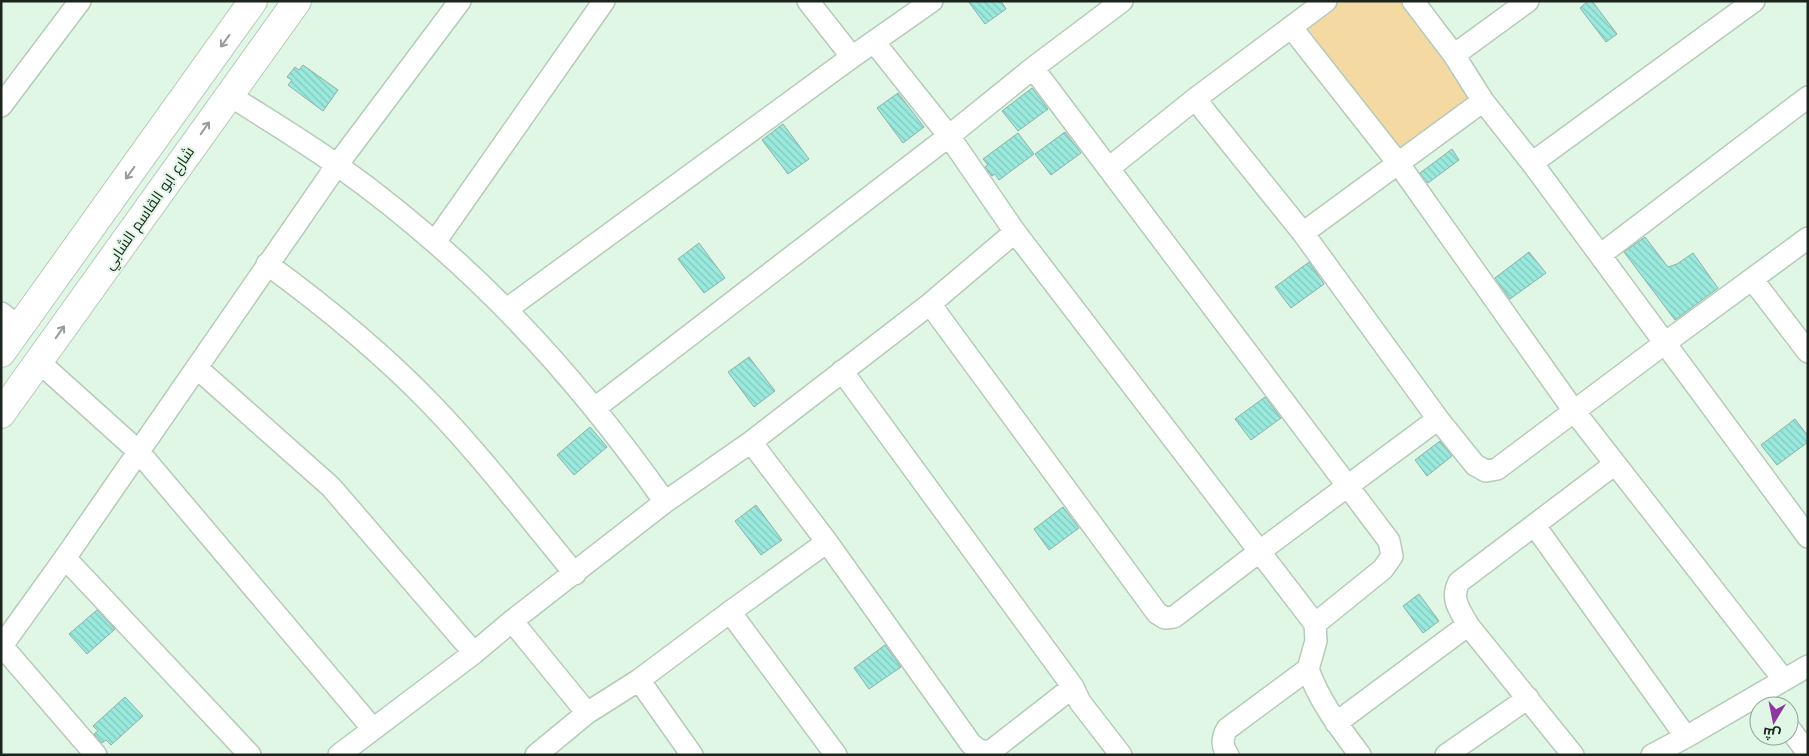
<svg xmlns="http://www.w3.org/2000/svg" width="1809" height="756" font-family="'Libre Baskerville',Cairo,serif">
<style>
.green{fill:#f5d9a3}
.building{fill:url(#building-back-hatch);stroke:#90b0ab}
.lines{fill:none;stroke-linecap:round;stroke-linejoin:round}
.minor-casing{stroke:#b5cbb9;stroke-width:24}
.major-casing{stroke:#b5cbb9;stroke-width:30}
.minor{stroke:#fff;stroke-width:21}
.major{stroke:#fff;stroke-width:28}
.oneway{stroke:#989c99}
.labels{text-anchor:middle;stroke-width:4;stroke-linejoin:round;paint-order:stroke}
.street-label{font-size:15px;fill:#1b241d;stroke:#dff7e4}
</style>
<defs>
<pattern id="building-back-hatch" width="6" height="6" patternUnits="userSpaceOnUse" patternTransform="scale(1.25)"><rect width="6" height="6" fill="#99e9dd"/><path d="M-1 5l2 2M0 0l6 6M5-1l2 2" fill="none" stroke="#83c8bd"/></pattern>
</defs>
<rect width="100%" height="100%" fill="#dff7e4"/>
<path class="green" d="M1326 1H1411L1483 101 1398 163 1291 27Z"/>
<path class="building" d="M968 1H1001L1006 9 985 24Z
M1588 1H1592L1617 34 1606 42 1580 8Z
M303 65 338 90 323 111 288 85 292 80 287 77 295 67 299 70Z
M1032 88 1048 109 1018 131 1002 111Z
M898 93 924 127 903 143 877 108Z
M783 124 809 159 788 174 762 140Z
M1065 132 1081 153 1051 175 1035 154Z
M1018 133 1034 154 999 180 995 174 992 176 985 167 988 165 983 159Z
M1452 149 1459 160 1428 183 1420 173Z
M1645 237 1668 267 1677 264 1693 253 1718 288 1675 320 1624 252Z
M699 243 725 278 704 293 678 259Z
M1529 252 1546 273 1510 299 1495 278Z
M1309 262 1324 284 1291 308 1275 287Z
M749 357 775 391 754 407 728 372Z
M1265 397 1281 418 1251 440 1235 419Z
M1795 419 1808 436V442L1777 465 1761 445Z
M590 427 607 447 574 475 557 455Z
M1440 441 1452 456 1427 476 1415 460Z
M756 505 782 540 761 555 735 521Z
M1063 507 1079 528 1049 550 1034 529Z
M1419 594 1439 621 1423 633 1403 606Z
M97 610 115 629 87 654 69 634Z
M885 645 901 667 869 689 854 668Z
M125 697 143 716 111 745 106 740 102 743 94 734 98 731 93 726Z"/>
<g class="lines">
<g class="minor-casing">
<path id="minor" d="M808 1 852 57
M1413 1 1454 55 1483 101 1532 163 1808 537
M1291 27 1398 163 1574 411 1784 680
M874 42 949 136 1015 232 1315 624 1316 641 1308 669 1227 729C1222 738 1221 746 1228 755
M1454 55 1528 1
M1033 68 1389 541 1392 556 1383 569 1315 624
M229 95C265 118 302 140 337 165 469 259 572 370 665 502
M1195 99 1303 233 1438 419 1475 465 1486 471 1497 469 1665 343 1808 238
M1 106 80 1
M1532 163 1754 1
M1109 168 1195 99 1326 1
M1303 233 1483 101
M435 242 604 1
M1600 255 1808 97
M267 264C326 307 382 353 432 405 483 458 528 517 575 574
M1752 279 1808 352
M930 304 1157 613 1165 618 1174 617 1260 551 1438 419
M507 309 852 57 932 1
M1 313 20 328
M39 362 138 451 373 729
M197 368 331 487 474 653
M842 371 1073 687 1080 702 1121 755
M595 408 949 136 1033 68 1122 1
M751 442 827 542 971 744 980 751H991L1073 687
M1535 526 1686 737
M65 558 250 755
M730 612 836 755
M512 621 587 713
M2 646 96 755
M1 647 65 558 337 165 460 1
M1308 669C1319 701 1340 728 1360 755
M639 680 692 755
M1336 723 1468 625
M1789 728 1808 753
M339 755 474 653 512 621 665 502 751 442 930 304 1015 232
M536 755 587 713 639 680 730 612 827 542
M1446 755 1528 698
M1573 755 1468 625C1460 610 1450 599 1459 582L1615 464
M1652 755 1686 737 1808 666"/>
</g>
<g class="major-casing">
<path id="major" d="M1 353 253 1
M1 414 297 1"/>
</g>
<use href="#minor" class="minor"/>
<use href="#major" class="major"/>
</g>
<defs><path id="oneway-shaft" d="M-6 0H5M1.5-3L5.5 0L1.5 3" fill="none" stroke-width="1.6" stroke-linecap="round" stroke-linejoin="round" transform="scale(1.25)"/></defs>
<g class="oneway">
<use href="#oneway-shaft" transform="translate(225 41) rotate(126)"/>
<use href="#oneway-shaft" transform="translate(205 128) rotate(-55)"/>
<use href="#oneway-shaft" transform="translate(130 173) rotate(126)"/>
<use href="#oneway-shaft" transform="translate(60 332) rotate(-55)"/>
</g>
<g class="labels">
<g class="street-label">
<text transform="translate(149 208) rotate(-55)" y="5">شارع ابو القاسم الشابي</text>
</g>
</g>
<rect width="1809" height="756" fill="none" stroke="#1b241d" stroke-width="5"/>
<g transform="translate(1774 721) rotate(190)"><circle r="24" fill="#dff7e4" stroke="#91a394"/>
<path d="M0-4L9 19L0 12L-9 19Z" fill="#8f36a2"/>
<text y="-8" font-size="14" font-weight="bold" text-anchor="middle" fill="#1b241d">ش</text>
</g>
</svg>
